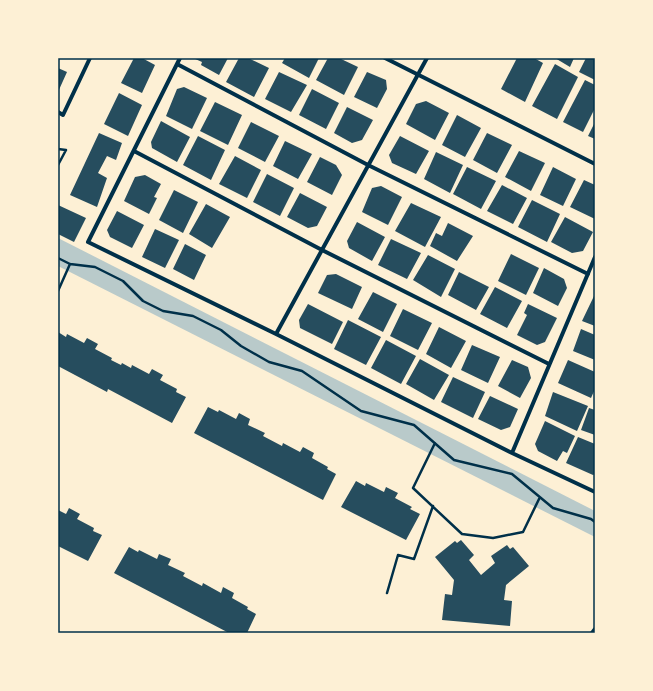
<svg xmlns="http://www.w3.org/2000/svg" width="653" height="691" font-family="'IBM Plex Sans',sans-serif">
<style>
.green{fill:#b9caca}
.building{fill:#264d5e}
.lines{fill:none;stroke-linecap:round;stroke-linejoin:round}
.path{stroke:#003049;stroke-width:2.5}
.minor{stroke:#003049;stroke-width:4}
.neatline{fill:none;stroke:#003049;stroke-width:1.5}
</style>
<rect width="100%" height="100%" fill="#fdf0d5"/>
<path class="green" d="M58 238 595 511V537L58 266Z"/>
<path class="building" d="M134 58H142L155 65 142 93 121 83Z
M193 58H228L219 75 201 65 202 62Z
M239 58H248L269 68 254 97 226 82Z
M285 58H319L309 78 282 63Z
M328 58H339L358 67 344 95 316 80Z
M517 58H534L543 63 525 102 501 89Z
M555 58H574L570 67Z
M586 58H595V80L579 72Z
M555 64 578 77 557 119 532 106Z
M58 68 67 72 58 92Z
M279 72 307 85 291 112 265 99Z
M367 72 386 80 387 89 377 108 354 97Z
M585 80 595 85V108L583 132 563 122Z
M184 87 207 98 192 129 166 116 177 89Z
M312 89 339 103 326 129 299 115Z
M119 93 142 105 128 136 104 124Z
M426 101 449 113 435 140 406 124 416 104Z
M215 102 242 115 228 145 200 131Z
M347 107 373 120 362 140 352 143 334 133Z
M457 115 481 128 465 157 442 145Z
M161 121 190 137 177 162 152 148 151 142Z
M251 122 279 136 265 162 238 148Z
M595 122V139L588 136Z
M99 133 122 143 116 160 107 156 98 173 107 178 97 207 70 195Z
M487 133 512 145 497 173 473 160Z
M198 136 225 150 211 180 183 165Z
M400 136 429 151 416 174 392 163 389 155Z
M285 141 312 154 298 179 273 166Z
M519 151 545 163 531 191 505 177Z
M436 152 463 165 450 193 424 179Z
M235 156 261 170 247 198 219 184Z
M320 157 336 165 342 175 332 195 307 182Z
M467 167 496 181 481 209 453 194Z
M553 167 576 179 563 206 540 195Z
M267 174 294 188 280 216 253 202Z
M145 175 161 184 154 197 157 198 149 214 124 201 135 177Z
M584 180 595 185V219L570 207Z
M502 185 527 198 513 224 487 211Z
M381 186 402 197 388 225 362 212 372 188Z
M174 190 198 202 183 233 159 220Z
M300 193 327 207 317 226 308 228 287 217Z
M532 200 560 214 547 242 518 227Z
M411 203 441 217 425 247 395 231Z
M206 204 230 217 212 248 189 234Z
M58 205 86 218 74 242 58 234Z
M117 211 144 225 132 248 110 237 107 230Z
M565 217 593 232 583 251 572 253 551 242Z
M357 222 385 237 372 261 349 248 347 241Z
M448 223 473 236 457 261 430 246 436 233 442 236Z
M155 229 179 240 165 268 142 257Z
M391 239 421 253 407 279 378 265Z
M185 244 206 255 194 280 173 269Z
M511 254 539 268 526 295 498 281Z
M428 255 455 269 441 297 413 280Z
M544 268 564 279 567 288 558 306 533 293Z
M459 272 489 287 476 310 448 295Z
M336 274 362 287 352 309 318 293 327 275Z
M495 287 522 301 507 328 480 314Z
M373 292 397 304 383 332 358 319Z
M594 296H595V326L582 321Z
M308 304 343 322 332 344 300 328 299 320Z
M528 304 557 318 545 342 537 345 517 335 527 315 524 313Z
M403 309 432 323 418 350 390 336Z
M348 320 381 337 366 365 334 349Z
M439 327 466 341 451 368 426 354Z
M581 329 595 335V360L573 351Z
M58 332 66 337 67 334 84 343 87 338 98 344 95 349 112 358 111 360 121 365 122 363 131 368 132 365 149 374 152 369 163 375 160 380 177 389 176 392 186 397 172 423 108 389 107 392 58 366Z
M386 340 416 356 401 384 371 368Z
M472 345 500 357 488 383 461 370Z
M420 359 449 375 434 400 406 384Z
M512 360 528 367 531 378 520 398 498 386Z
M568 360 595 372V389L591 398 558 383Z
M453 377 485 392 473 418 441 402Z
M553 392 588 406 577 431 545 416Z
M490 396 518 409 510 427 501 430 478 419Z
M208 407 218 412 219 410 236 419 239 413 250 419 248 425 265 433 263 436 282 446 283 443 300 452 303 447 314 453 312 458 328 467 327 469 336 474 323 500 194 433Z
M589 408 595 410V435L581 430Z
M545 421 575 436 567 453 563 451 557 461 538 451 535 444Z
M578 437 595 444V474L593 475 566 463Z
M356 481 365 486 366 483 384 492 386 487 398 493 395 498 412 507 410 509 420 514 406 540 341 507Z
M69 508 80 514 77 519 94 528 93 531 102 535 88 561 58 546V510L66 514Z
M461 540 474 555 469 560 481 575 495 563 491 556 507 545 510 549 513 547 529 566 506 585 504 600 512 601 510 626 442 620 445 594 452 595 454 580 435 557 455 541 457 543Z
M129 547 138 552 139 550 157 559 159 554 171 559 168 565 185 573 183 576 202 586 203 583 221 593 223 587 234 593 232 598 248 607 247 609 256 614 247 633H229L114 573Z"/>
<g class="lines">
<path class="path" d="M58 149 66 150 58 165
M58 258 70 264 95 267 123 281 143 301 163 311 193 316 221 330 241 346 269 362 302 371 361 411 414 425 454 460 512 474 553 508 591 519 595 522
M58 291 70 264
M435 443 413 488 462 534 493 538 523 532 540 497
M387 593 398 555 414 559 433 506"/>
<path class="minor" d="M180 58 88 242 276 334 512 453 595 492
M385 58 595 164
M177 64 368 165 588 274
M58 112 63 115 90 58
M134 151 322 250 549 364
M276 334 427 58
M512 453 595 257
M592 633 595 629"/>
</g>
<rect width="653" height="691" fill="none" stroke="#fdf0d5" stroke-width="118"/>
<rect x="59" y="59" width="535" height="573" class="neatline"/>
</svg>
